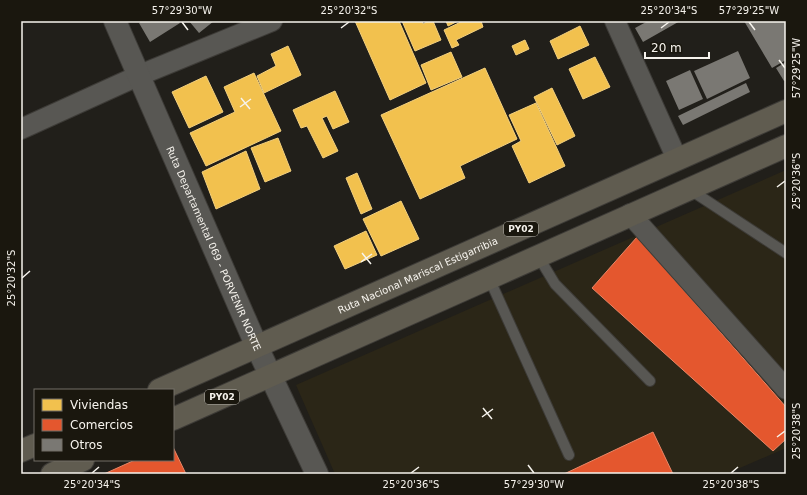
<svg xmlns="http://www.w3.org/2000/svg" width="807" height="495" font-family="'DejaVu Sans',sans-serif">
<style>
.built{fill:#2b2617}
.homes{fill:#f2c14e;stroke:#f3d07e}
.shops{fill:#e4572e;stroke:#e98667}
.building{fill:#7a7873}
.lines{fill:none;stroke-linecap:round;stroke-linejoin:round}
.service-casing{stroke:#3d3b37;stroke-width:12}
.minor-casing{stroke:#3d3b37;stroke-width:22}
.secondary-casing{stroke:#3d3b37;stroke-width:24}
.trunk-casing{stroke:#3d3b37;stroke-width:24}
.service{stroke:#585753;stroke-width:10}
.minor{stroke:#585753;stroke-width:20}
.secondary{stroke:#585753;stroke-width:22}
.trunk{stroke:#605c50;stroke-width:22}
.ticks{fill:none;stroke:#f6f3ed;stroke-width:1.5}
.labels{text-anchor:middle;stroke-width:4;stroke-linejoin:round;paint-order:stroke}
.shield{fill:#1a170e;stroke:#b4b1aa;stroke-width:1}
.shield-label{font-size:9px;font-weight:bold;fill:#f6f3ed}
.street-label{font-size:10px;fill:#f6f3ed;stroke:#1a170e}
.neatline{fill:none;stroke:#f6f3ed;stroke-width:1.5}
.ticks-label{font-size:10px;text-anchor:middle;fill:#f6f3ed}
</style>
<rect width="100%" height="100%" fill="#211f1a"/>
<path class="built" d="M786 170V448L726 474H335L296 385Z"/>
<path class="homes" d="M355 21H399L426 83 390 100Z
M402 21H422L423 24 429 21H433L441 40 415 51Z
M446 21H458L448 26Z
M463 21H481L483 27 456 40 459 45 452 48 444 30Z
M580 26 589 45 558 59 550 41Z
M525 40 529 49 516 55 512 46Z
M288 46 301 75 264 93 257 76 276 66 271 54Z
M451 52 462 77 431 90 421 65Z
M595 57 610 87 583 99 569 69Z
M485 68 517 139 460 166 465 178 420 199 381 115Z
M254 73 281 131 206 166 190 133 235 112 224 87Z
M206 76 223 112 189 128 172 92Z
M552 88 575 136 557 145 534 97Z
M335 91 349 122 333 129 327 116 322 118 338 151 323 158 307 126 301 128 293 110Z
M536 103 565 166 529 183 512 146 521 141 509 115Z
M278 138 291 171 265 182 251 148Z
M246 151 260 189 216 209 202 172Z
M357 173 372 209 361 214 346 178Z
M401 201 419 239 381 256 363 219Z
M366 231 377 255 345 269 334 246Z"/>
<path class="shops" d="M637 237 786 407V439L773 451 592 288Z
M653 432 673 474H564Z
M173 447 186 474H104L135 460H173Z"/>
<path class="building" d="M142 21H178L180 23 150 42 139 23Z
M189 21H214L199 33Z
M648 21H680L643 42 635 28Z
M744 21H784L786 25V60L772 68Z
M738 51 750 78 707 99 694 71Z
M786 62V80L784 81 776 68Z
M690 70 703 99 679 110 666 81Z
M746 83 750 92 683 125 678 116Z"/>
<g class="lines">
<g class="service-casing">
<path id="service" d="M689 189 786 253
M538 256 555 284 650 381
M489 278 569 455"/>
</g>
<g class="minor-casing">
<path id="minor" d="M615 21 677 159
M21 129 140 75 272 21
M630 214 786 389"/>
</g>
<g class="secondary-casing">
<g id="secondary">
<path id="s1" d="M115 21 257 347 317 474"/>
</g>
</g>
<g class="trunk-casing">
<g id="trunk">
<path id="s2" d="M159 390 786 111"/>
<path d="M173 419 786 146"/>
<path d="M21 451 35 445"/>
<path d="M52 474 83 460"/>
</g>
</g>
<use href="#service" class="service"/>
<use href="#minor" class="minor"/>
<use href="#secondary" class="secondary"/>
<use href="#trunk" class="trunk"/>
</g>
<path class="ticks" d="M182 22 188 30M749 22 755 30M341 28 349 22M661 28 669 22M779 60 785 68M241 98 250 109M240 107 251 99M777 187 785 181M362 253 371 264M361 262 372 254M22 278 30 271M483 408 492 419M482 417 493 409M777 437 785 431M528 465 534 473M92 473 99 467M411 473 419 467M731 473 738 467"/>
<g class="labels">
<g class="shield">
<rect x="504" y="222" width="34" height="14" rx="3"/>
<rect x="205" y="390" width="34" height="14" rx="3"/>
</g>
<g class="shield-label">
<text x="521" y="232">PY02</text>
<text x="222" y="400">PY02</text>
</g>
<g class="street-label">
<text dy="4" stroke="none"><textPath href="#s1" startOffset="248">Ruta Departamental 069 - PORVENIR NORTE</textPath></text>
<text dy="4" stroke="none"><textPath href="#s2" startOffset="283">Ruta Nacional Mariscal Estigarribia</textPath></text>
</g>
</g>
<rect width="807" height="495" fill="none" stroke="#1a170e" stroke-width="44"/>
<rect x="34" y="389" width="140" height="72" fill="#1a170e" stroke="#726f67"/>
<rect x="42" y="399" width="20" height="12" fill="#f2c14e" stroke="#726f67"/>
<text x="70" y="409" font-size="12" fill="#f6f3ed">Viviendas</text>
<rect x="42" y="419" width="20" height="12" fill="#e4572e" stroke="#726f67"/>
<text x="70" y="429" font-size="12" fill="#f6f3ed">Comercios</text>
<rect x="42" y="439" width="20" height="12" fill="#7a7873" stroke="#726f67"/>
<text x="70" y="449" font-size="12" fill="#f6f3ed">Otros</text>
<path d="M645 52v6h64v-6" fill="none" stroke="#f6f3ed" stroke-width="2"/>
<text x="651" y="52" font-size="12" fill="#f6f3ed" stroke="#1a170e" stroke-width="3" paint-order="stroke">20 m</text>
<rect x="22" y="22" width="763" height="451" class="neatline"/>
<g class="ticks-label">
<text x="182" y="14">57°29'30"W</text>
<text x="349" y="14">25°20'32"S</text>
<text x="669" y="14">25°20'34"S</text>
<text x="749" y="14">57°29'25"W</text>
<text transform="translate(796 68) rotate(-90)" y="4">57°29'25"W</text>
<text transform="translate(796 181) rotate(-90)" y="4">25°20'36"S</text>
<text transform="translate(11 278) rotate(-90)" y="4">25°20'32"S</text>
<text transform="translate(796 431) rotate(-90)" y="4">25°20'38"S</text>
<text x="92" y="488">25°20'34"S</text>
<text x="411" y="488">25°20'36"S</text>
<text x="534" y="488">57°29'30"W</text>
<text x="731" y="488">25°20'38"S</text>
</g>
</svg>
